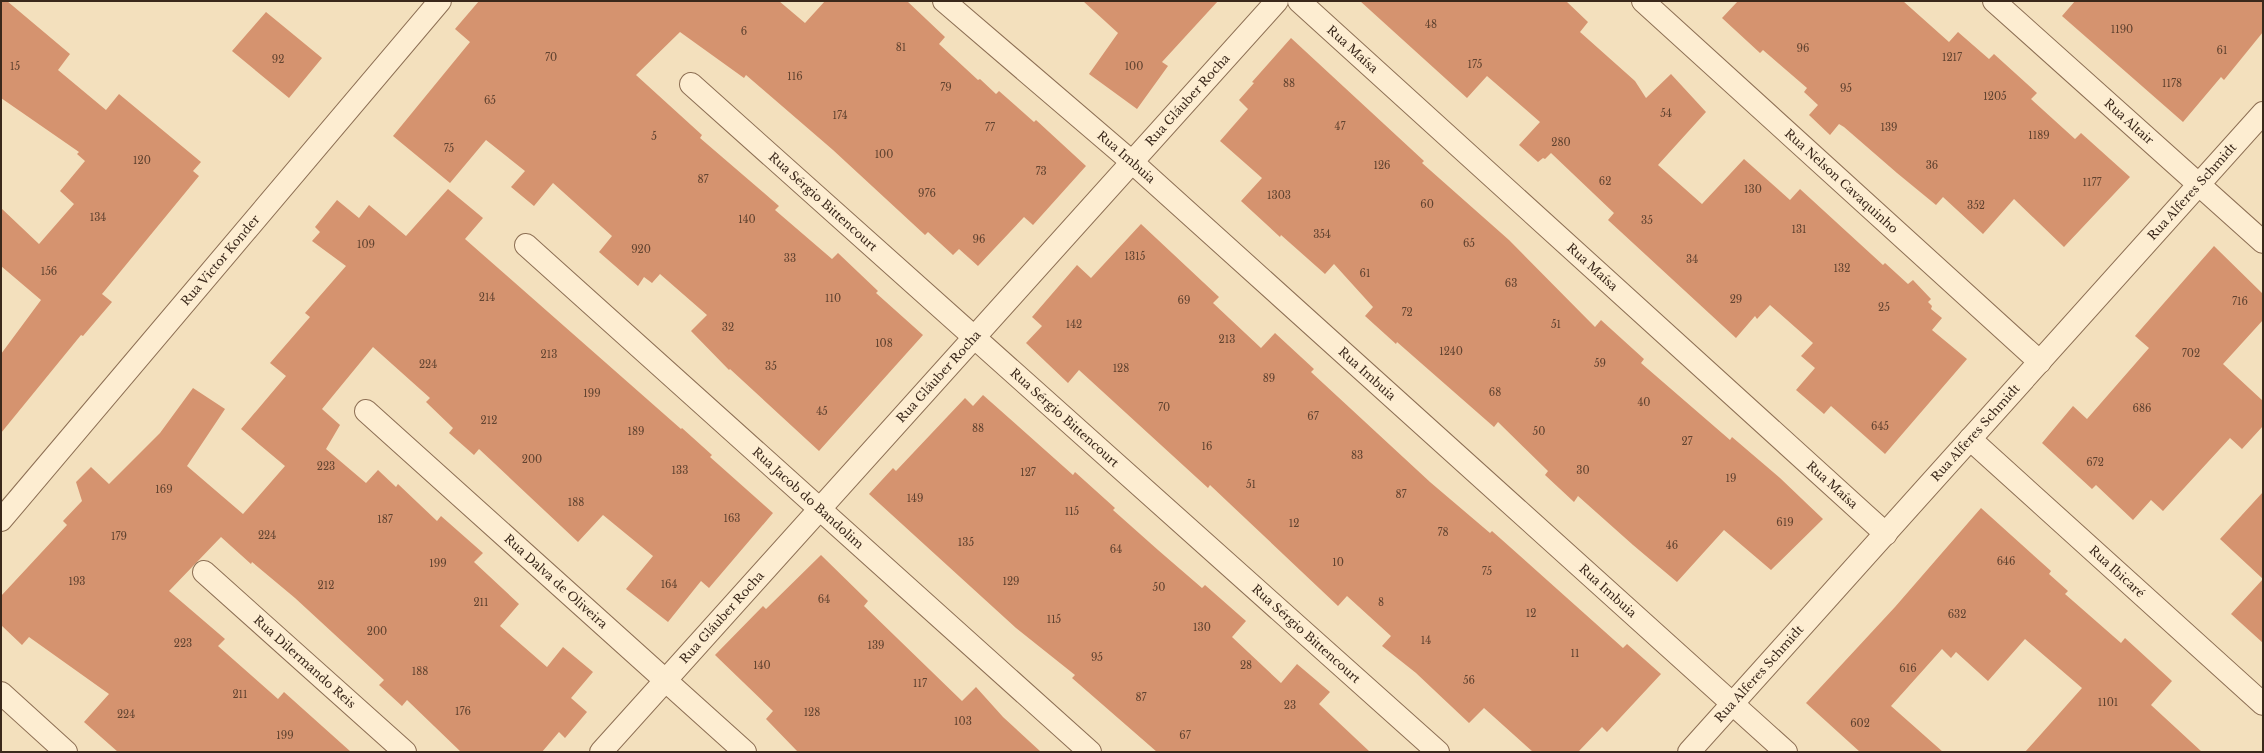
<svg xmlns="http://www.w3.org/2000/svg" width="2264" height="753" font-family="'Libre Baskerville',serif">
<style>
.building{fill:#d5936f}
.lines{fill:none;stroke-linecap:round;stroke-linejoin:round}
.minor-casing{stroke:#8d6f54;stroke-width:24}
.minor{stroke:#fdedd1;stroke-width:22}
.labels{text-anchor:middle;stroke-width:3.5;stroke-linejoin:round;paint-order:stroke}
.number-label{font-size:10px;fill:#614330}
.street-label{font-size:12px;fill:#3a281b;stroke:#f9eace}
</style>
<rect width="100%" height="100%" fill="#f3e0bd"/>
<path class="building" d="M1 1H7L70 54 58 70 106 110 119 94 201 162 193 171 199 176 102 294 112 302 83 336 81 335 1 433V354L41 300 1 266V208L39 244 74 204 60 191 85 161 77 154 79 152 1 98Z
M479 1H779L805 23 825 1H907L945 37 939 44 978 80 980 79 996 94 999 91 1034 122 1036 120 1086 166 1033 225 1024 217 978 266 959 249 953 255 928 232 925 235 833 150 746 75 744 78 680 32 636 75 702 135 700 138 779 206 775 210 832 259 838 253 878 291 876 293 923 335 819 451 730 369 729 370 691 331 707 315 660 274 652 283 644 277 638 286 599 252 612 236 553 183 534 206 511 187 525 171 486 140 450 183 393 136 470 42 455 29Z
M1083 1H1218L1162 62 1168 66 1137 109 1089 74 1118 33Z
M1360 1H1566L1588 22 1580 32 1635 81 1646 98 1671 74 1706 112 1658 165 1702 204 1744 159 1790 200 1800 189 1883 265 1885 263 1908 284 1913 280 1931 299 1928 302 1932 306 1931 309 1942 318 1932 330 1967 359 1885 454 1831 406 1824 414 1796 390 1815 368 1801 356 1813 343 1770 305 1757 319 1755 316 1736 338 1608 220 1614 213 1551 153 1545 159 1543 158 1538 162 1519 145 1540 122 1487 76 1467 98Z
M1738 1H1903L1949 42 1958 32 1989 59 1994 54 2037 93 2031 99 2075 139 2081 133 2130 177 2064 247 2014 199 1983 234 1943 197 1936 205 1897 173 1844 127 1839 124 1830 135 1809 115 1818 105 1804 92 1807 88 1763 50 1760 53 1722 18Z
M2075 1H2263V32L2224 80 2221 77 2183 122 2062 16Z
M266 12 322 58 289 98 232 51Z
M1291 38 1424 161 1422 163 1509 240 1595 327 1601 320 1644 359 1641 363 1730 440 1732 437 1780 478 1823 519 1771 570 1724 530 1677 582 1633 545 1578 496 1574 502 1545 475 1548 471 1498 422 1494 427 1397 342 1396 344 1365 316 1373 307 1334 264 1325 274 1281 235 1280 237 1241 201 1262 178 1220 141 1248 109 1239 100 1254 83 1252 82Z
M448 189 483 218 465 239 681 429 682 428 712 455 710 457 773 513 709 588 701 581 668 622 626 589 653 556 603 515 578 542 479 449 474 455 449 433 453 428 426 402 430 398 373 347 322 409 340 425 326 449 366 483 378 470 396 487 398 484 437 521 441 516 483 553 474 562 519 604 500 626 547 667 563 647 593 672 571 698 587 712 565 738 559 732 542 752H461L407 700 402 706 379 685 384 680 295 598 252 562 251 564 221 537 169 591 225 639 218 646 278 699 284 692 351 752H118L84 722 109 694 29 637 22 645 1 625V596L67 525 63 521 82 501 76 482 91 467 109 484 160 433 193 388 225 409 187 466 243 514 285 466 241 429 286 376 270 363 310 317 305 313 346 266 312 241 320 232 315 227 337 200 359 218 369 205 406 236Z
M1141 224 1219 297 1213 303 1261 348 1275 333 1314 369 1311 372 1430 482 1490 533 1492 531 1623 648 1627 644 1661 674 1607 732 1602 727 1578 752H1533L1484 708 1469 723 1416 673 1382 646 1391 636 1347 596 1338 606 1210 485 1208 488 1079 370 1068 383 1026 343 1042 326 1032 317 1077 265 1091 278Z
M2214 246 2263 294V320L2223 364 2263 401V426L2242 449 2230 438 2163 511 2151 500 2133 520 2096 485 2092 489 2042 443 2073 406 2087 419 2149 348 2135 336Z
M983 395 1073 475 1075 472 1115 508 1113 510 1158 550 1202 588 1205 585 1246 621 1232 637 1281 683 1297 664 1330 692 1319 704 1370 752H1157L1072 678 1075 675 1016 628 869 494 893 468 896 471 965 398 973 406Z
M2263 492V579L2220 539Z
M1981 508 2051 571 2049 574 2068 591 2065 594 2121 643 2125 638 2172 681 2151 705 2202 752H2025L2082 688 2025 639 1988 681 1956 652 1951 658 1942 649 1891 706 1943 752H1860L1806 703 1895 607Z
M821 555 868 601 864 606 962 701 976 687 1003 717 1041 752H798L766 719 773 711 715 655 763 606 766 609Z
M2263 579V643L2231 614Z"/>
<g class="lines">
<g class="minor-casing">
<g id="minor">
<path id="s1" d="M944 1 1132 162 1786 752"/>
<path id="s2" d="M1299 1 1886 534"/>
<path id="s3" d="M1643 1 2040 362"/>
<path id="s4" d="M1994 1 2263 242"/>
<path id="s5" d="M691 84 1438 752"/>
<path id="s6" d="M526 245 1090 752"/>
<path id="s7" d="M366 411 745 752"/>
<path id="s8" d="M1970 439 2263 704"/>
<path id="s9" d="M1 520 440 1"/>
<path id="s10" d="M204 572 405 752"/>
<path d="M1 693 66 752"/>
<path id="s11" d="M601 752 1277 1"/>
<path id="s12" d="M1689 752 2263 113"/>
</g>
</g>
<use href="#minor" class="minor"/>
</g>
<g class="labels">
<g class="number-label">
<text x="1431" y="28">48</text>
<text x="2122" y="33">1190</text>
<text x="744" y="35">6</text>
<text x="901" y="51">81</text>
<text x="1803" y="52">96</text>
<text x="2222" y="54">61</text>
<text x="551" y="61">70</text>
<text x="1952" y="61">1217</text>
<text x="278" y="63">92</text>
<text x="1475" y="68">175</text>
<text x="15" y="70">15</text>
<text x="1134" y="70">100</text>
<text x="795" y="80">116</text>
<text x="1289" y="87">88</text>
<text x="2172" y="87">1178</text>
<text x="946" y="91">79</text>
<text x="1846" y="92">95</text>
<text x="1995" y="100">1205</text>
<text x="490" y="104">65</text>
<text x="1666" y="117">54</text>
<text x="840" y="119">174</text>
<text x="1340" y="130">47</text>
<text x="990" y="131">77</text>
<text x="1889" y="131">139</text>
<text x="2039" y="139">1189</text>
<text x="654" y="140">5</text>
<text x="1561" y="146">280</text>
<text x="449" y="152">75</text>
<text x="884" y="158">100</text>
<text x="142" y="164">120</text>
<text x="1382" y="169">126</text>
<text x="1932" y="169">36</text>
<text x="1041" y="175">73</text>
<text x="703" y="183">87</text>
<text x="1605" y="185">62</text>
<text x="2092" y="186">1177</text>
<text x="1753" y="193">130</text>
<text x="927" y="197">976</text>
<text x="1279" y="199">1303</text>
<text x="1427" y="208">60</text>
<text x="1976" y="209">352</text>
<text x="98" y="221">134</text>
<text x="747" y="223">140</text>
<text x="1647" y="224">35</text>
<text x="1799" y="233">131</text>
<text x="1322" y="238">354</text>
<text x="979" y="243">96</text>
<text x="1469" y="247">65</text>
<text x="366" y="248">109</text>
<text x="641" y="253">920</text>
<text x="1135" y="260">1315</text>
<text x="790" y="262">33</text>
<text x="1692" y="263">34</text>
<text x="1842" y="272">132</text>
<text x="49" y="275">156</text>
<text x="1365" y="277">61</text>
<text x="1511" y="287">63</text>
<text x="487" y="301">214</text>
<text x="833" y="302">110</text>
<text x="1736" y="303">29</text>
<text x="1184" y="304">69</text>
<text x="2240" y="305">716</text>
<text x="1884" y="311">25</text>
<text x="1407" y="316">72</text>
<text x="1074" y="328">142</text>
<text x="1556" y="328">51</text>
<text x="728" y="331">32</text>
<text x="1227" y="343">213</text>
<text x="884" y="347">108</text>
<text x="1451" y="355">1240</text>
<text x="2191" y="357">702</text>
<text x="549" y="358">213</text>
<text x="1600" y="367">59</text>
<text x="428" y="368">224</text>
<text x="771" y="370">35</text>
<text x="1121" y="372">128</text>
<text x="1269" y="382">89</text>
<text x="1495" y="396">68</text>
<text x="592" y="397">199</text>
<text x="1644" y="406">40</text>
<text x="1164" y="411">70</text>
<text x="2142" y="412">686</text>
<text x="822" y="415">45</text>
<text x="1313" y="420">67</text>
<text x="489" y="424">212</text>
<text x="1880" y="430">645</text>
<text x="978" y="432">88</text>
<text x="636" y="435">189</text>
<text x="1539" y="435">50</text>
<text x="1687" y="445">27</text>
<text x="1207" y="450">16</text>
<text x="1357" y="459">83</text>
<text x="532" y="463">200</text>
<text x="2095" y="466">672</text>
<text x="326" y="470">223</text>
<text x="680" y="474">133</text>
<text x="1583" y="474">30</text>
<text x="1028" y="476">127</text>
<text x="1731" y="482">19</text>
<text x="1251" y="488">51</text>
<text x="164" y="493">169</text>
<text x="1401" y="498">87</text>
<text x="915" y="502">149</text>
<text x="576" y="506">188</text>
<text x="1072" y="515">115</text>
<text x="732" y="522">163</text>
<text x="385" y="523">187</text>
<text x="1785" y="526">619</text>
<text x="1294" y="527">12</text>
<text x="1443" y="536">78</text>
<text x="267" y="539">224</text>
<text x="119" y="540">179</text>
<text x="966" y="546">135</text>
<text x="1672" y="549">46</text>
<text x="1116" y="553">64</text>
<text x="2006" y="565">646</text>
<text x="1338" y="566">10</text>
<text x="438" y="567">199</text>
<text x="1487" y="575">75</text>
<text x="77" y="585">193</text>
<text x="1011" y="585">129</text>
<text x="669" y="588">164</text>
<text x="326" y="589">212</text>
<text x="1159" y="591">50</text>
<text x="824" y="603">64</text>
<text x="481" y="606">211</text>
<text x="1381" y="606">8</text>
<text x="1531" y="617">12</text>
<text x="1957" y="618">632</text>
<text x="1054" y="623">115</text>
<text x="1202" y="631">130</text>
<text x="377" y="635">200</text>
<text x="1426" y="644">14</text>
<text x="183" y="647">223</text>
<text x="876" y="649">139</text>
<text x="1575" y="657">11</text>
<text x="1097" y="661">95</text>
<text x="762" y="669">140</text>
<text x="1246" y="669">28</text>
<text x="1908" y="672">616</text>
<text x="420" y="675">188</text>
<text x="1469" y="684">56</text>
<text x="920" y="687">117</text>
<text x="240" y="698">211</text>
<text x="1141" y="701">87</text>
<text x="2108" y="706">1101</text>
<text x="1290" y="709">23</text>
<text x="463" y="715">176</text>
<text x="812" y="716">128</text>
<text x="126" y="718">224</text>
<text x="963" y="725">103</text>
<text x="1860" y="727">602</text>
<text x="285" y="739">199</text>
<text x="1185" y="739">67</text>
</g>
<g class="street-label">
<text dy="4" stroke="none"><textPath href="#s2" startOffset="72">Rua Maísa</textPath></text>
<text dy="4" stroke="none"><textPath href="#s11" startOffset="877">Rua Gláuber Rocha</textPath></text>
<text dy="4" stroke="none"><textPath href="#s4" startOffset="181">Rua Altair</textPath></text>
<text dy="4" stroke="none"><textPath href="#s1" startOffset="240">Rua Imbuia</textPath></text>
<text dy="4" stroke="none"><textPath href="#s3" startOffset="268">Rua Nelson Cavaquinho</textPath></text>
<text dy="4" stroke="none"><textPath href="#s12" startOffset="753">Rua Alferes Schmidt</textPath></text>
<text dy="4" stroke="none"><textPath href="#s5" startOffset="177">Rua Sérgio Bittencourt</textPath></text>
<text dy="4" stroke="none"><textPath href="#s9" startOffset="340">Rua Victor Konder</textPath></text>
<text dy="4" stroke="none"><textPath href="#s2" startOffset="396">Rua Maísa</textPath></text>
<text dy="4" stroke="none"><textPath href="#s1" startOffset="564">Rua Imbuia</textPath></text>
<text dy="4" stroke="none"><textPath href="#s11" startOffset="505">Rua Gláuber Rocha</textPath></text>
<text dy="4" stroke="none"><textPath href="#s5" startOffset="501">Rua Sérgio Bittencourt</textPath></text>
<text dy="4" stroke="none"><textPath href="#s12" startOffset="429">Rua Alferes Schmidt</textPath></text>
<text dy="4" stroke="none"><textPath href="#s2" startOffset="720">Rua Maísa</textPath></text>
<text dy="4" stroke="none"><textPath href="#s6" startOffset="379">Rua Jacob do Bandolim</textPath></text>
<text dy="4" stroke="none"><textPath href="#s8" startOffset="198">Rua Ibicaré</textPath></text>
<text dy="4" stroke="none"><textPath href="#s7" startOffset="255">Rua Dalva de Oliveira</textPath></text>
<text dy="4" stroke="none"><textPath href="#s1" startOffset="888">Rua Imbuia</textPath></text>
<text dy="4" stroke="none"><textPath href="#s11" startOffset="181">Rua Gláuber Rocha</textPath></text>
<text dy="4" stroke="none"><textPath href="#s5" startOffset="825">Rua Sérgio Bittencourt</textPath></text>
<text dy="4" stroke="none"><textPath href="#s10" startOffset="135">Rua Dilermando Reis</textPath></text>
<text dy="4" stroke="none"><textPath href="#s12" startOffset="105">Rua Alferes Schmidt</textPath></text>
</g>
</g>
<rect width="2264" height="753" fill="none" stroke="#3a281b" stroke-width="4"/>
</svg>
